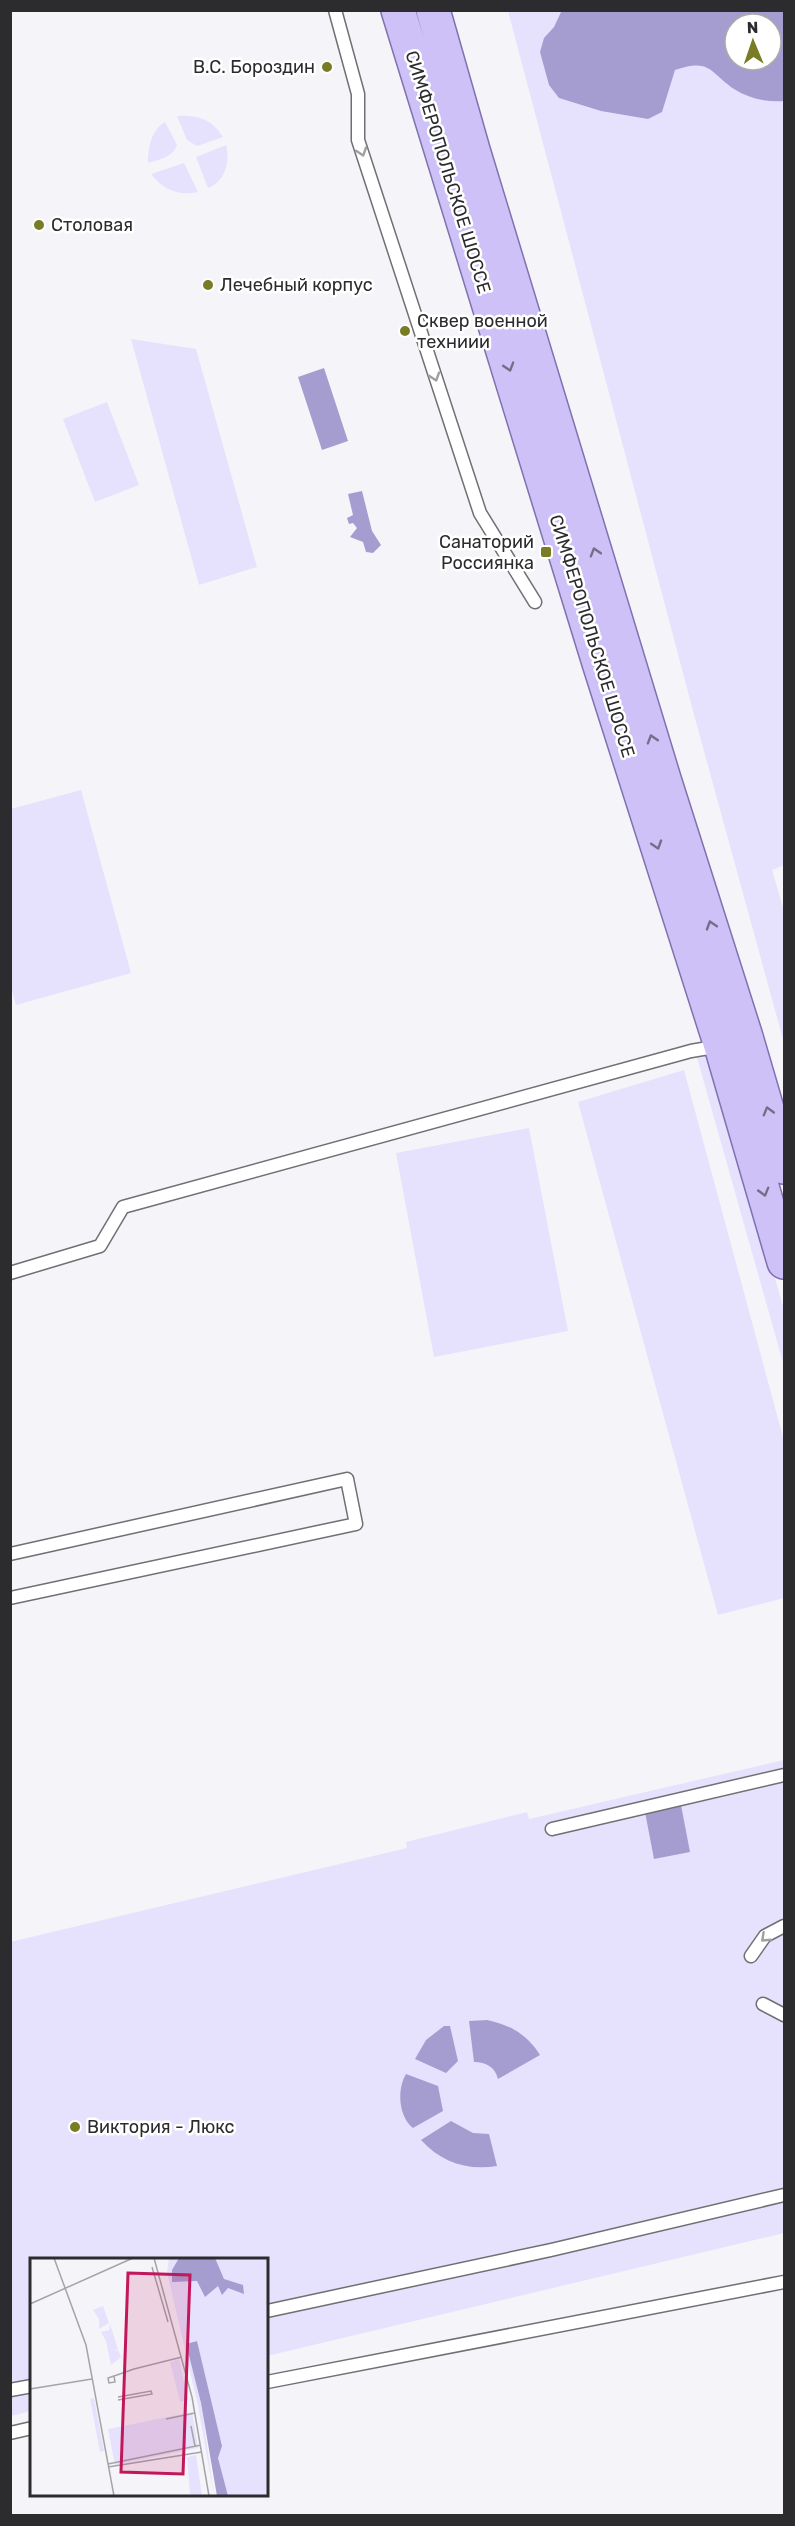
<svg xmlns="http://www.w3.org/2000/svg" width="795" height="2526" font-family="Rubik,sans-serif">
<style>
.green{fill:#e6e2fd;fill-rule:evenodd}
.water{fill:#a59dcf;fill-rule:evenodd}
.lines{fill:none;stroke-linecap:round;stroke-linejoin:round}
.service-casing{stroke:#706f73;stroke-width:15}
.primary-casing{stroke:#7f72af;stroke-width:36}
.service{stroke:#fff;stroke-width:12}
.primary{stroke:#cdc1f8;stroke-width:33}
.oneway{stroke:#a0a0a1}
.oneway2{stroke:#746f89}
.poi-dot{fill:#777c25;stroke:#fff;stroke-width:2}
.labels{text-anchor:middle;stroke-width:5;stroke-linejoin:round;paint-order:stroke}
.poi-label{font-size:18px;fill:#2c2c2e;stroke:#fff;text-anchor:start}
.street-label{font-size:18px;fill:#2c2c2e;stroke:#fff}
.inset-road{fill:none;stroke:#a5a4a7;stroke-width:1.5}
.view{fill:#c2185b;fill-opacity:0.15;stroke:#c2185b;stroke-width:3}
.inset-edge{fill:none;stroke:#2c2c2e;stroke-width:3}
</style>
<rect width="100%" height="100%" fill="#f5f4f8"/>
<path class="green" d="M508 11H784V865L772 870 784 911V1043L693 711ZM735 24H771V60H735Z
M177 116C197 115 212 119 223 137L197 146 187 140Z
M165 122 177 145C172 158 160 159 148 163 148 148 151 130 165 122Z
M226 145C230 161 226 181 208 188L196 157Z
M184 163 198 192C179 196 163 190 151 174Z
M131 339 196 349 257 567 199 585Z
M107 402 139 485 95 502 63 419Z
M81 790 131 973 16 1005 10 984 11 809Z
M711 1052 784 1310V1366L696 1054Z
M684 1070 784 1441V1598L718 1615 578 1102Z
M529 1128 568 1331 434 1357 396 1153Z
M784 1760V2233L267 2356V2259H32L31 2411 11 2416 10 1942 407 1848 406 1842 527 1812 529 1819Z"/>
<path class="water" d="M562 10 784 11V101C766 102 750 99 734 89 709 72 711 58 675 70L662 112 648 119 601 111 559 98 549 85 540 52 544 38 554 27ZM735 24H771V60H735Z
M324 368 348 441 322 450 298 377Z
M362 491 372 531 381 545 373 553 366 552 363 542 350 537 357 528 353 523 349 524 347 518 353 515 348 494Z
M681 1805 690 1852 654 1859 645 1812Z
M487 2020C510 2025 527 2034 540 2055L498 2079C495 2067 486 2062 474 2062L469 2021Z
M444 2026H450L458 2061 446 2073 415 2059 426 2040Z
M406 2074 438 2086 443 2111 413 2128C398 2116 397 2089 406 2074Z
M451 2121 473 2133 489 2134 497 2166C467 2171 441 2162 421 2140Z"/>
<g class="lines">
<g class="service-casing">
<path id="service" d="M335 10 358 94V140L480 513 535 602
M10 1273 100 1246 123 1207 691 1051 720 1046
M10 1554 347 1479 356 1524 10 1598
M552 1829 784 1775
M751 1956 765 1936 784 1926
M763 2004 784 2015
M267 2311 551 2250 784 2195
M267 2382 784 2282
M10 2390 32 2386
M10 2433 32 2428"/>
</g>
<g class="primary-casing">
<path id="primary" d="M398 10 599 663 721 1046 784 1262
M433 10 473 150 664 779 746 1037 784 1167"/>
</g>
<use href="#service" class="service"/>
<use href="#primary" class="primary"/>
</g>
<defs><path id="oneway-chevron" d="M-2-3.5L2.5 0L-2 3.5" fill="none" stroke-width="1.6" stroke-linecap="round" stroke-linejoin="round" transform="scale(1.5)"/></defs>
<g class="oneway">
<use href="#oneway-chevron" transform="translate(362 152) rotate(72)"/>
<use href="#oneway-chevron" transform="translate(435 377) rotate(72)"/>
<use href="#oneway-chevron" transform="translate(765 1938) rotate(137)"/>
</g>
<g class="oneway2">
<use href="#oneway-chevron" transform="translate(509 367) rotate(73)"/>
<use href="#oneway-chevron" transform="translate(595 552) rotate(-107)"/>
<use href="#oneway-chevron" transform="translate(652 739) rotate(-107)"/>
<use href="#oneway-chevron" transform="translate(657 845) rotate(72)"/>
<use href="#oneway-chevron" transform="translate(711 925) rotate(-108)"/>
<use href="#oneway-chevron" transform="translate(768 1111) rotate(-106)"/>
<use href="#oneway-chevron" transform="translate(764 1192) rotate(74)"/>
</g>
<g class="poi-dot">
<circle cx="327" cy="67" r="6"/>
<circle cx="39" cy="225" r="6"/>
<circle cx="208" cy="285" r="6"/>
<circle cx="405" cy="331" r="6"/>
<rect x="540" y="546" width="12" height="12" rx="3"/>
<circle cx="75" cy="2127" r="6"/>
</g>
<g class="labels">
<g class="poi-label">
<text x="315" y="73" text-anchor="end">В.С. Бороздин</text>
<text x="51" y="231">Столовая</text>
<text x="220" y="291">Лечебный корпус</text>
<text x="417" y="327">Сквер военной<tspan x="417" dy="21">техниии</tspan></text>
<text x="534" y="548" text-anchor="end">Санаторий<tspan x="534" dy="21">Россиянка</tspan></text>
<text x="87" y="2133">Виктория - Люкс</text>
</g>
<g class="street-label">
<text transform="translate(448 172) rotate(73)" y="6">СИМФЕРОПОЛЬСКОЕ ШОССЕ</text>
<text transform="translate(592 636) rotate(73)" y="6">СИМФЕРОПОЛЬСКОЕ ШОССЕ</text>
</g>
</g>
<g transform="translate(30 2258)">
<rect width="238" height="238" fill="#f5f4f8"/>
<path d="M139 0H238V238H198L194 229 188 200 192 188 167 83 156 86 171 145 184 238 168 148 137 14ZM73 48 79 65 69 71V61L63 52ZM80 66 88 91 83 93 88 92 91 99 81 107 76 83 71 74 79 72ZM149 101 158 142 150 144 140 104ZM64 140 74 193 70 194 60 141ZM162 154 168 190 85 207 78 171ZM166 197 172 238 160 236 157 199Z" fill="#e6e2fd"/>
<path d="M149 0H185L194 21 213 27 214 36 198 30 192 37 188 28 175 39 167 23 142 24V12ZM167 83 192 188 188 200 198 238H187L171 145 156 86Z" fill="#a59dcf"/>
<path class="inset-road" d="M24 0 56 87 84 238M124 0 162 139 179 238M122 9 138 64M0 46 103 0M84 118 78 120 79 125 85 124 84 118 104 111 152 99M0 131 62 121M88 139 121 133 122 136 88 142M136 161 165 155M161 168 165 188M78 206 171 187M78 209 172 194"/>
<path class="view" d="M98 15 160 17 153 216 91 214Z"/>
<rect width="238" height="238" class="inset-edge"/>
</g>
<rect width="795" height="2526" fill="none" stroke="#2c2c2e" stroke-width="24"/>
<g transform="translate(753 42) rotate(358)"><circle r="28" fill="#ffffff" stroke="#ababab" stroke-width="1.5"/>
<path d="M0-4.5L10 22L0 15L-10 22Z" fill="#777c25"/>
<text y="-9" font-size="16" font-weight="bold" text-anchor="middle" fill="#2c2c2e">N</text>
</g>
</svg>
